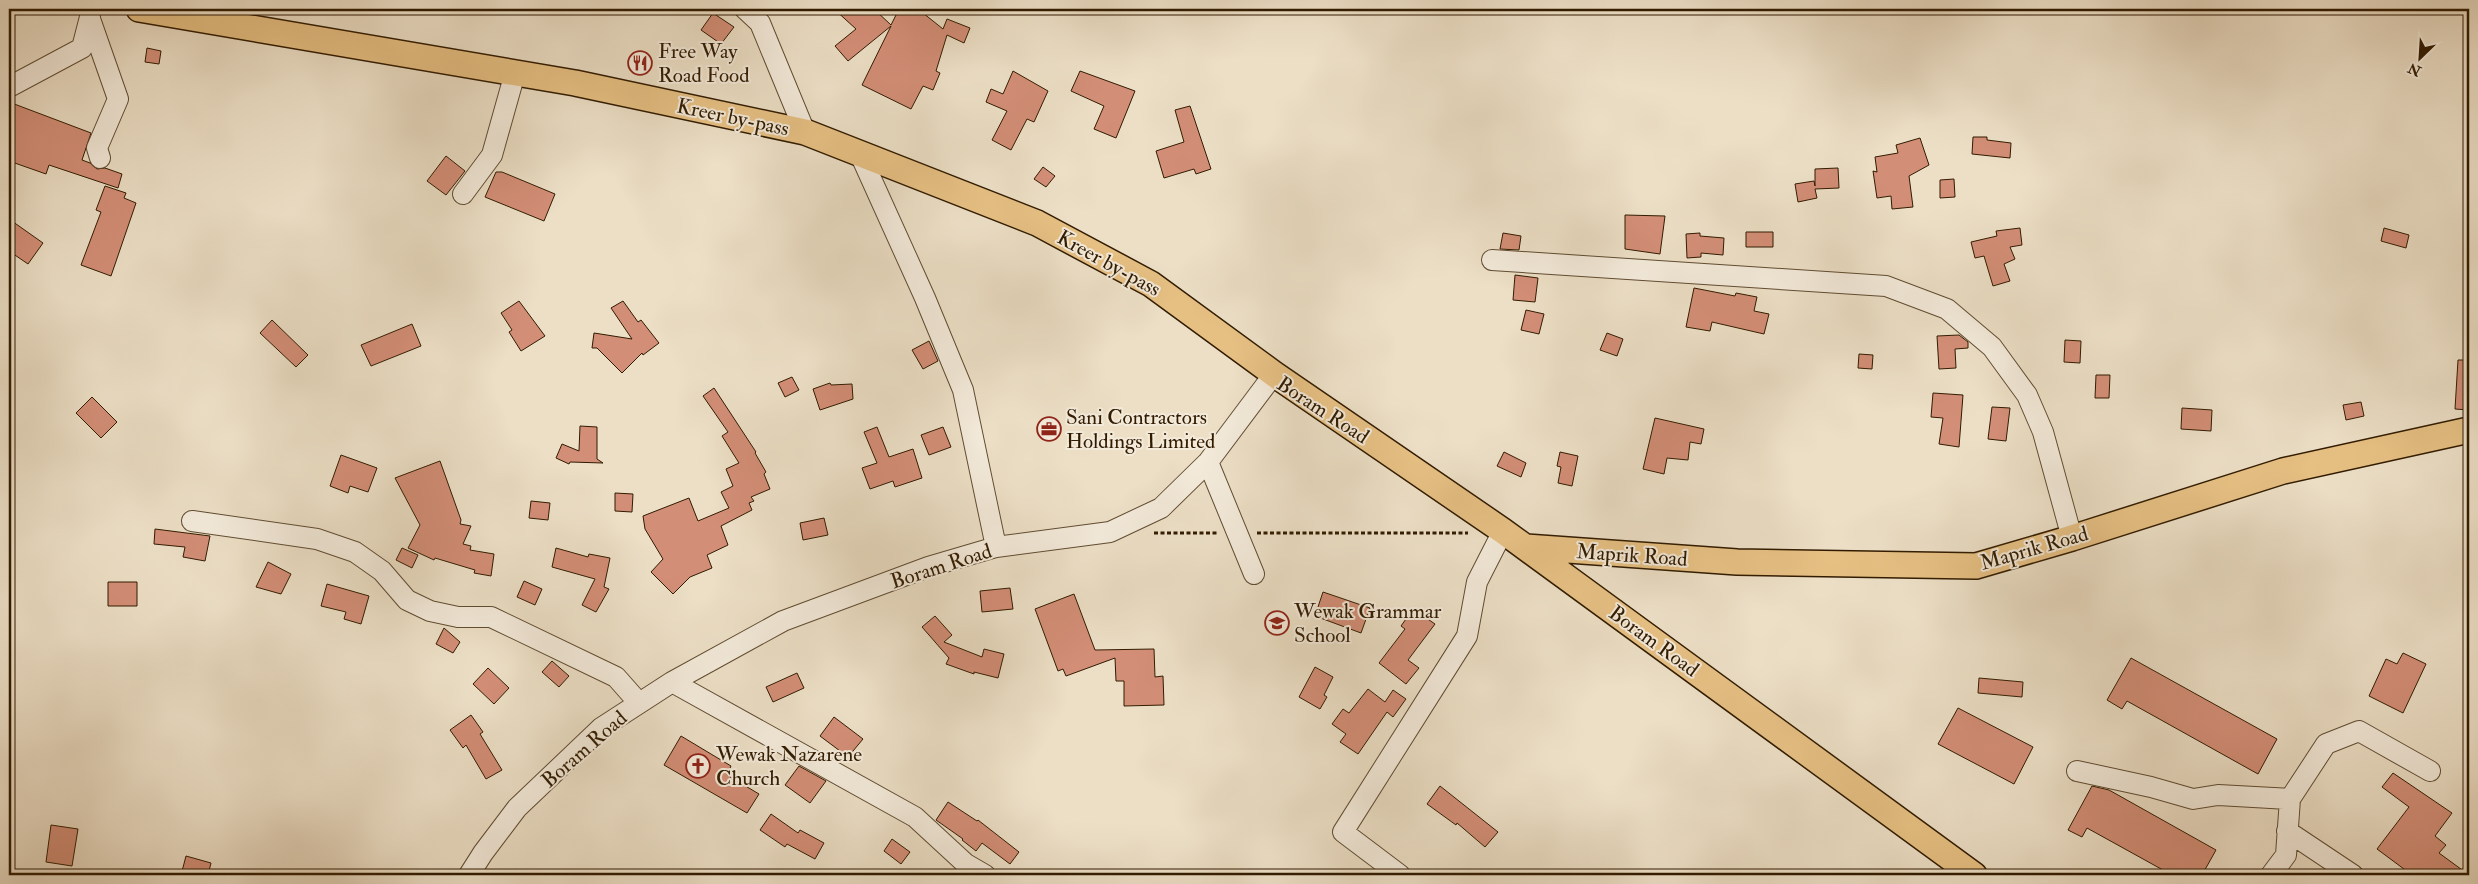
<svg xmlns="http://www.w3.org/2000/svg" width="2478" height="884" font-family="'IM FELL Double Pica',serif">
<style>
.building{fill:#d38e77;stroke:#311b00}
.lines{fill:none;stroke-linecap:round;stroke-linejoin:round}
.minor-casing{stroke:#604c32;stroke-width:22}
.major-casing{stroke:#311b00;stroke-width:28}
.path{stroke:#311b00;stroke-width:3;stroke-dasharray:4 2.5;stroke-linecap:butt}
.minor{stroke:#f3eada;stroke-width:20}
.major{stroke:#e6c083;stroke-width:25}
.labels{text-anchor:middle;stroke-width:4;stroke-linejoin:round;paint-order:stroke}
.poi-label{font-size:21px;fill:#311b00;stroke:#f3eada;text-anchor:start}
.street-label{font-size:21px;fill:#311b00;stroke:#f3eada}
</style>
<rect width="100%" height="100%" fill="#ecdfc6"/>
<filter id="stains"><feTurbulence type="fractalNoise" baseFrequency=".004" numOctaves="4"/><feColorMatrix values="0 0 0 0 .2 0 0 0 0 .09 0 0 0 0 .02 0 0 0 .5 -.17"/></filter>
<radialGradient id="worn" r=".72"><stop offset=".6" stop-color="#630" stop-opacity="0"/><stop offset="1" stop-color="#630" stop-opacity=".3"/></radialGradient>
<path class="building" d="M834 9H874L891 25 899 9H918L943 29 947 19 970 28 964 43 947 35 936 71 940 73 933 90 923 86 911 109 862 85 891 26 848 61 835 46 856 29Z
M713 13 734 27 721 44 701 30Z
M147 48 161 51 159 64 145 62Z
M1013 71 1048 91 1034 122 1027 119 1011 150 992 140 1007 111 986 102 991 89 1003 94Z
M1080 71 1135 91 1116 138 1094 129 1104 106 1071 91Z
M9 102 91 133 82 160 90 163 97 169 105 168 122 174 118 188 49 165 46 174 9 161Z
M1190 106 1211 169 1196 174 1194 169 1164 178 1156 151 1184 142 1175 110Z
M1973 137H1987V140L2011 143 2010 158 1972 154Z
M1920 138 1929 165 1909 176 1913 207 1892 209 1891 196 1877 198 1873 171 1877 172 1875 157 1898 153 1896 145Z
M446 156 465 171 446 195 427 181Z
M1043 167 1055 176 1046 187 1034 179Z
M1838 168 1839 188 1815 189 1817 198 1798 202 1795 184 1814 181 1815 186V169Z
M496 172H502L555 194 544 221 485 197Z
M1954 179 1955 197 1940 198V180Z
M105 186 126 193 124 198 136 203 111 276 81 265 101 212 96 210Z
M1625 215 1665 216 1660 254 1625 249Z
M9 219 43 243 28 264 9 251Z
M2020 228 2022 245 2010 247 2015 259 2004 264 2010 281 1993 286 1984 256 1975 258 1971 242 1997 236 1996 231Z
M2384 228 2409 235 2406 248 2381 241Z
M1746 232H1773V247H1746Z
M1503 233 1521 236 1519 250 1500 249Z
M1700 233V236L1724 238 1723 255 1701 253V257L1687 258 1686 234Z
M1515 275 1538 278 1535 302 1513 300Z
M1694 288 1735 296 1736 293 1757 297 1754 311 1769 314 1764 334 1712 322 1710 331 1686 327Z
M519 301 545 336 521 351 509 332 512 330 501 313Z
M623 301 638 322 641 320 659 343 643 355 642 353 622 373 597 348H592L594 333 632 339 611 308Z
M1526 310 1544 314 1539 334 1521 330Z
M272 320 308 355 296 367 260 333Z
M412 324 421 346 371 366 361 345Z
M1607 333 1623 339 1617 356 1600 350Z
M1959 335 1968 342V348L1955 349 1956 368 1939 369 1937 336Z
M2065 340 2081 341 2080 363 2064 362Z
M929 341 938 361 923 369 912 350Z
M1859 354 1873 355 1872 369 1858 368Z
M2458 360H2469V410L2455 409Z
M2096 375H2110L2109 398H2095Z
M792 377 799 390 785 397 778 383Z
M830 383 831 385 852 384 853 399 820 410 813 389Z
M714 388 756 452 755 453 766 472 764 474 770 489 751 497 754 501 749 503 752 510 721 526 728 545 707 555 712 568 690 577 673 594 651 572 663 559 645 529 643 516 689 498 698 521 729 508 721 492 733 486 726 469 739 463 722 436 728 432 703 396Z
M1933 393 1963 395 1959 447 1939 444 1943 418 1931 417Z
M92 397 117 422 101 438 76 413Z
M2361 402 2364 416 2346 420 2343 405Z
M1992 407 2010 408 2006 441 1988 439Z
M2182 408 2212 410 2211 431 2181 429Z
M1655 418 1704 429 1701 444 1690 442 1688 460 1667 458 1664 474 1643 469Z
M580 426 597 427V459L603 463 570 462 569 464 556 458 562 444 579 451Z
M877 427 889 457 913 449 922 478 895 487 893 481 870 489 862 468 877 463 864 432Z
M943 427 951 447 929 455 921 435Z
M1504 452 1526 463 1521 477 1497 466Z
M1560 452 1578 456 1572 486 1558 483 1561 467 1557 466Z
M341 455 377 468 368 492 350 486 348 493 330 486Z
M440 461 461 520 460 524 471 526 463 544 471 546 470 550 494 554 491 576 474 573 475 570 435 558 434 560 408 548 420 525 395 478Z
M615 493 633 494 632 512 615 511Z
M531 501 550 503 548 520 529 518Z
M824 518 828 535 803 540 800 523Z
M155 529 210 536 205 561 183 557 185 547 154 544Z
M402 548 418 555 412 568 396 560Z
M556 548 588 557 589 554 610 558 604 587 609 589 596 612 582 605 595 579 552 567Z
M268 562 291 574 281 594 256 587Z
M524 581 542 589 535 605 517 597Z
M108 582H137V606H108Z
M327 584 369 596 361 624 344 619 346 612 321 606Z
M1010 588 1013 609 982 612 980 591Z
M1323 592 1370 608 1361 633 1315 616Z
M1074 594 1095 650 1154 649 1155 677 1163 676 1164 705 1124 706V681H1116L1115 658 1066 676 1063 669 1058 671 1035 609Z
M1413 609 1435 624 1408 660 1419 668 1406 684 1379 663 1405 629 1401 626Z
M935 616 952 635 944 642 982 657 984 649 1004 654 998 678 974 672V674L946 664 949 658 922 627Z
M444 628 460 642 453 653 436 644Z
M2403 653 2426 664 2403 713 2369 696 2386 659 2397 664Z
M2131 658 2277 739 2258 774 2127 701 2122 709 2107 700Z
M552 661 569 676 559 687 542 672Z
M1315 667 1333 677 1324 695 1327 697 1320 709 1299 697Z
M488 668 509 688 494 704 473 684Z
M797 673 804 688 773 702 766 687Z
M1979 678 2023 682 2022 697 1978 693Z
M1368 689 1385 702 1393 690 1406 699 1393 717 1387 712 1358 754 1340 742 1346 734 1332 724 1343 709 1349 713Z
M1958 708 2033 747 2014 784 1938 744Z
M471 715 483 732 480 734 502 770 486 779 466 745 463 748 450 730Z
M834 717 863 739 848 757 820 736Z
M681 736 731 766 727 775 759 794 747 813 664 765Z
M799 766 826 781 810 803 785 785Z
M2393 773 2452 813 2435 836 2446 845 2439 853 2469 875H2412L2377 849 2409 807 2382 787Z
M1440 786 1498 832 1485 847 1457 823 1456 825 1427 804Z
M2092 786 2109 790 2216 850 2202 875H2172L2087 828 2082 837 2068 830Z
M948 802 977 821 978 820 1019 852 1010 864 982 843 976 851 962 840 963 839 936 820Z
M771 814 798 833 800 830 824 843 815 859 787 844 785 847 760 830Z
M51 825 78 829 72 866 46 862Z
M892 839 910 852 901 864 884 851Z
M186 856 211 863 208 875H181Z"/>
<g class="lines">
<g class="minor-casing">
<path id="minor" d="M745 9 760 23 805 132
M90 19 118 99 97 148 100 158
M9 87 82 48 90 17
M859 152 925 298 963 390 996 547
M463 194 492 155 515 73
M1492 260 1886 286 1947 309 1992 347 2027 395 2043 432 2072 538
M1208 462 1254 574
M192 521 317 539 355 552 382 571 407 600 430 611 458 617H491L616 677 639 703
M672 682 915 817 966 864 985 875
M2077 771 2151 787 2193 799 2218 795 2290 799
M2287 831 2353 875
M469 875 483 853 517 808 601 728 672 682 783 621 928 567 996 547 1110 532 1161 508 1208 462 1274 374
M1400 875 1343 832 1467 636 1477 582 1503 531
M2271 875 2286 855 2290 799 2326 744 2359 731 2430 771"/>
</g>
<g class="major-casing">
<path id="major" d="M139 9 575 83 805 132 1037 223 1151 284 1274 374 1503 531 1974 875
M1526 547 1737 562 1976 566 2072 538 2283 471 2469 430"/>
</g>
<path class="path" d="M1154 533H1218
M1257 533H1468"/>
<use href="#minor" class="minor"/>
<use href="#major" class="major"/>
</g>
<defs>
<g id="restaurant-ring" transform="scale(1.25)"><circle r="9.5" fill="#f3eada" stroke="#8f2418" stroke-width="1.5"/><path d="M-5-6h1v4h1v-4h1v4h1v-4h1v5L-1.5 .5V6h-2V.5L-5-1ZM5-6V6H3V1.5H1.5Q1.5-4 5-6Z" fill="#8f2418"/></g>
<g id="office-ring" transform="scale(1.25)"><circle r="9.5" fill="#f3eada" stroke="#8f2418" stroke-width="1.5"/><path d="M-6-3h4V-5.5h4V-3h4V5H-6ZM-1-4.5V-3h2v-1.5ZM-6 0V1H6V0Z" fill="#8f2418"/></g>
<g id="school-ring" transform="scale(1.25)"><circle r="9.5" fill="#f3eada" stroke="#8f2418" stroke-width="1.5"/><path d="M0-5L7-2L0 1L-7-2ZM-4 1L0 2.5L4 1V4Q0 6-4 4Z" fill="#8f2418"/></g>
<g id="church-ring" transform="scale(1.25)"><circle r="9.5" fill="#f3eada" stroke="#8f2418" stroke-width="1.5"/><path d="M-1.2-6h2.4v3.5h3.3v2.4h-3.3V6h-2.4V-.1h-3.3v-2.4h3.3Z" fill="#8f2418"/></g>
</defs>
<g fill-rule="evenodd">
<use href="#restaurant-ring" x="640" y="63"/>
<use href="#office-ring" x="1049" y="429"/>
<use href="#school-ring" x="1277" y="623"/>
<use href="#church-ring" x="698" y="766"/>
</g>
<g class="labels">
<g class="poi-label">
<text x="658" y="58">Free Way<tspan x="658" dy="24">Road Food</tspan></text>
<text x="1066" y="424">Sani Contractors<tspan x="1066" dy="24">Holdings Limited</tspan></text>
<text x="1294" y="618">Wewak Grammar<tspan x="1294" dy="24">School</tspan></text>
<text x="716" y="761">Wewak Nazarene<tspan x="716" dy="24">Church</tspan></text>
</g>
<g class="street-label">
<text transform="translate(733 117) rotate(12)" y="7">Kreer by-pass</text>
<text transform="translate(1109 263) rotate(29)" y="7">Kreer by-pass</text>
<text transform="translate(1323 410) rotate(33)" y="7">Boram Road</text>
<text transform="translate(2034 548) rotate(-16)" y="7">Maprik Road</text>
<text transform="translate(1632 555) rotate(4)" y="7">Maprik Road</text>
<text transform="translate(941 566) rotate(-18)" y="7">Boram Road</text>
<text transform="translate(1654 641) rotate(36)" y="7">Boram Road</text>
<text transform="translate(584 749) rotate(-41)" y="7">Boram Road</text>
</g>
</g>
<rect width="2478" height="884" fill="none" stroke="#ecdfc6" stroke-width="30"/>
<rect x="10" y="10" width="2458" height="864" fill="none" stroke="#311b00" stroke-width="2.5"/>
<rect x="15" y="15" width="2448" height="854" fill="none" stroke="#311b00"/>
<g transform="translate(2420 58) rotate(205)" stroke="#f3eada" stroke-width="4" paint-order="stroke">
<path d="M0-4L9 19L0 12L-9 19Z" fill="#311b00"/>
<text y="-8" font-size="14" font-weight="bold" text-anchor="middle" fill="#311b00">N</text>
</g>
<rect width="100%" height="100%" filter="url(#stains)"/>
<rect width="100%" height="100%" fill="url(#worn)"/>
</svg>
